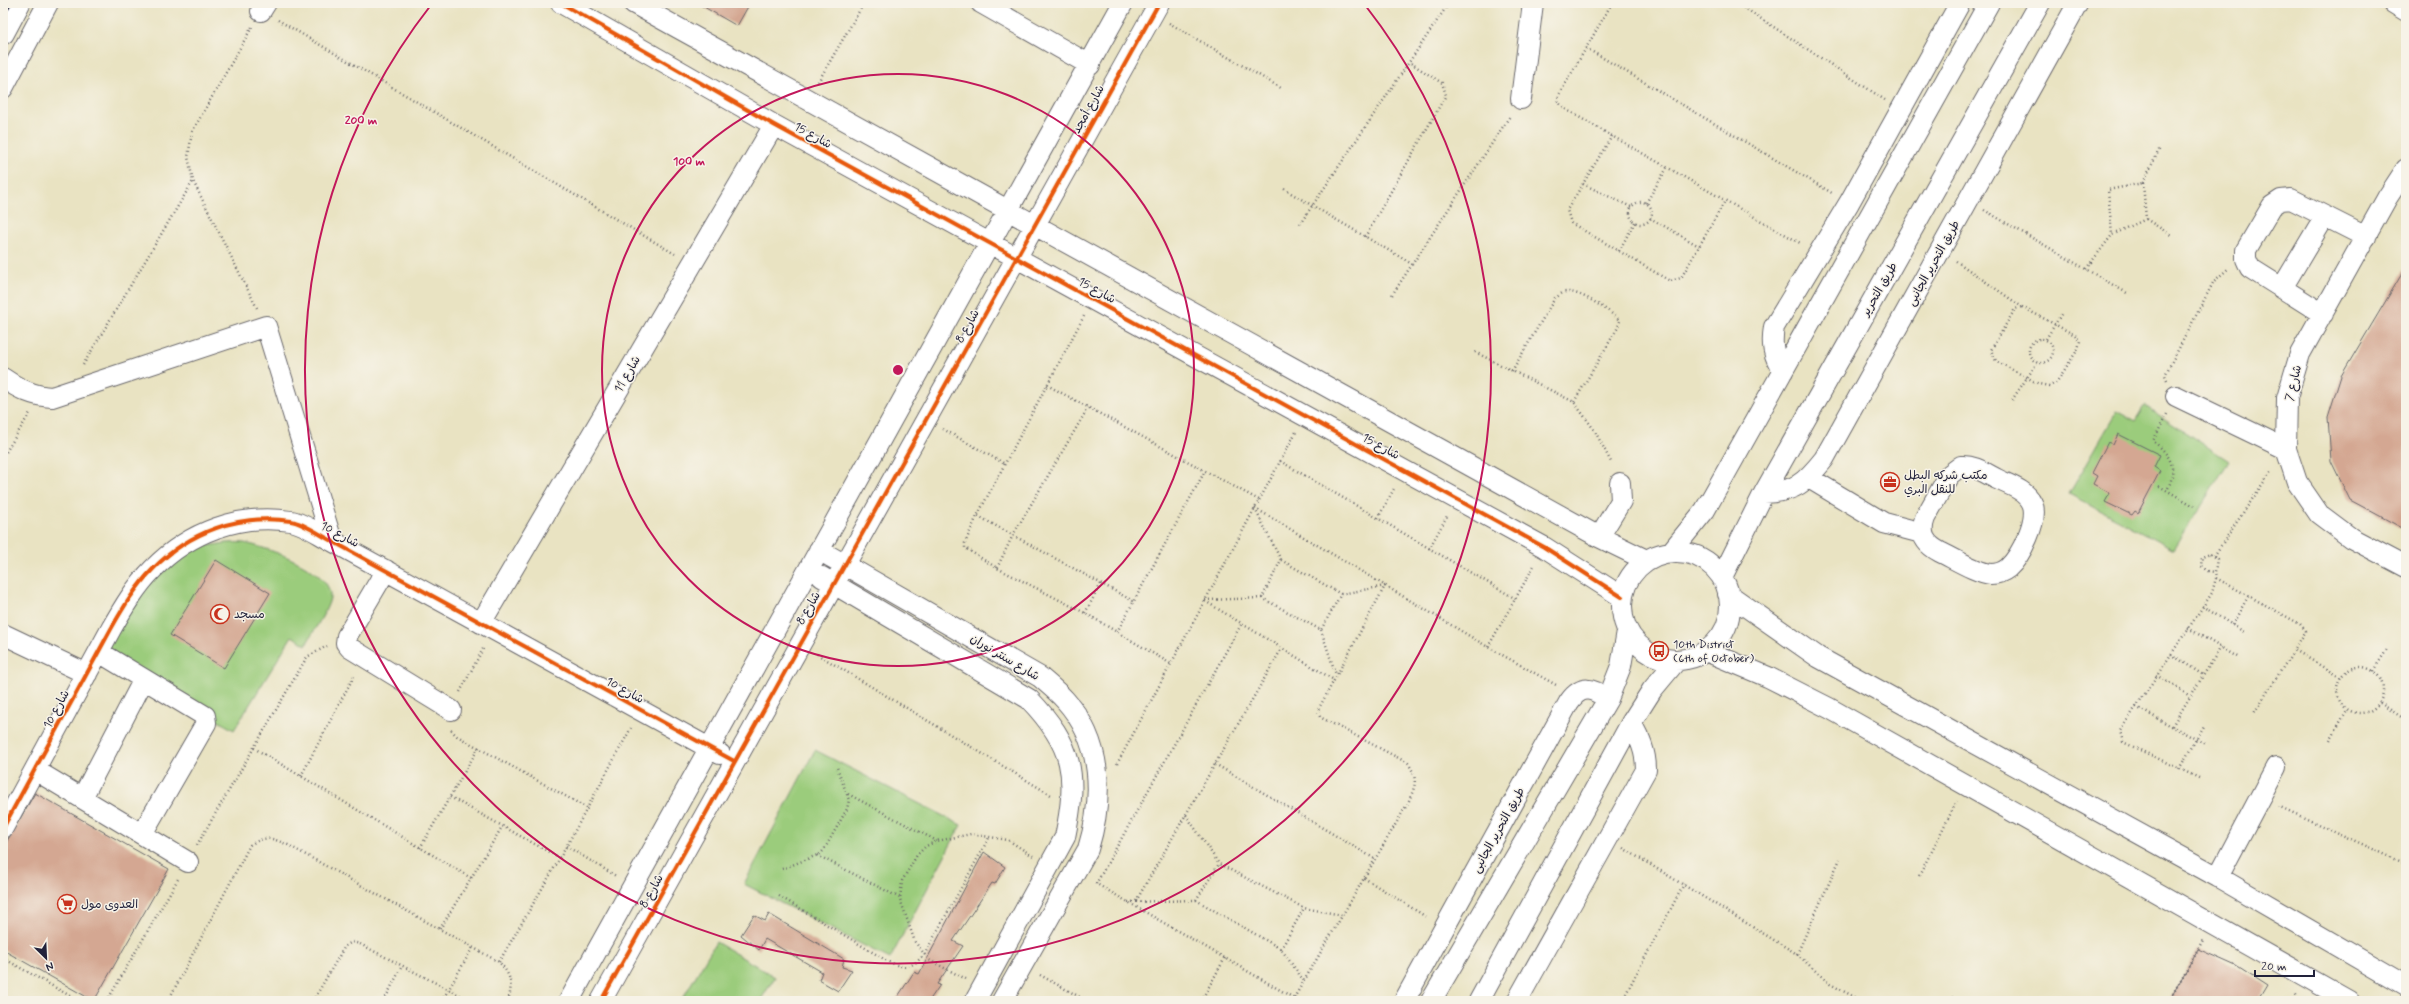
<svg xmlns="http://www.w3.org/2000/svg" width="2409" height="1004" font-family="Mynerve,'Playpen Sans Arabic',sans-serif">
<style>
.green{fill:#9bcc7b;stroke:#5e775b}
.building{fill:#d4a792}
.lines{fill:none;stroke-linecap:round;stroke-linejoin:round}
.minor-casing{stroke:#68666a;stroke-width:22}
.major-casing{stroke:#68666a;stroke-width:24}
.path{stroke:#68666a;stroke-width:2.5;stroke-dasharray:1 3;stroke-linecap:butt}
.minor{stroke:#fff;stroke-width:20}
.major{stroke:#fff;stroke-width:22}
.rail{stroke:#22223b;stroke-width:3;stroke-dasharray:6 3;stroke-linecap:butt}
.cycleway-casing{stroke:#f7f3e8;stroke-width:6}
.cycleway{stroke:#e8590c;stroke-width:4}
.ring{fill:none;stroke:#c2185b;stroke-width:2}
.labels{text-anchor:middle;stroke-width:3;stroke-linejoin:round;paint-order:stroke}
.street-label{font-size:12px;fill:#22223b;stroke:#f7f3e8}
.poi-label{font-size:12px;fill:#22223b;stroke:#f7f3e8;text-anchor:start}
.centre{fill:#c2185b;stroke:#f7f3e8;stroke-width:2}
.ring-label{font-size:12px;text-anchor:middle;font-weight:bold;fill:#c2185b;stroke:#f7f3e8;stroke-width:3;stroke-linejoin:round;paint-order:stroke}
</style>
<rect width="100%" height="100%" fill="#f7f3e8"/>
<filter id="ink" filterUnits="userSpaceOnUse"><feTurbulence type="fractalNoise" baseFrequency=".025" numOctaves="2"/><feDisplacementMap in="SourceGraphic" scale="8" xChannelSelector="R" yChannelSelector="G"/><feConvolveMatrix kernelMatrix="1 2 1 2 8 2 1 2 1" color-interpolation-filters="sRGB"/></filter>
<filter id="wash" filterUnits="userSpaceOnUse"><feTurbulence type="fractalNoise" baseFrequency=".012" numOctaves="4" result="noise"/><feDisplacementMap in="SourceGraphic" scale="16" xChannelSelector="R" yChannelSelector="G"/><feGaussianBlur stdDeviation="0.9" result="paint"/><feColorMatrix in="noise" values="0 0 0 0 0 0 0 0 0 0 0 0 0 0 0 0 0 1.4 0 .05"/><feComposite in="paint" operator="in"/></filter>
<g filter="url(#wash)">
<rect width="100%" height="100%" fill="#e9e3c2"/>
<path class="green" d="M2145 406 2229 461 2174 549 2069 494 2117 411 2136 421Z
M226 543C232 543 239 542 244 543 266 547 334 570 330 598 328 610 312 633 306 645L292 636 234 730 99 653 152 575 192 548Z
M815 750 961 825 890 959 744 884Z
M716 942 775 977 760 1001H681Z"/>
<g id="blocks">
<path class="building" d="M697 3H750L737 26Z
M2406 267V530L2350 500 2331 461 2328 417 2341 376Z
M2118 434 2160 455 2154 467 2160 471 2138 513 2135 511 2132 515 2105 502 2110 493 2093 484 2097 476 2092 473 2108 442 2113 445Z
M216 560 270 593 224 668 170 635Z
M35 793 169 869 94 1001 3 950V848Z
M984 852 1005 867 995 884 992 883 953 941 963 946 937 984 940 985 929 1001H895L914 972 919 974Z
M769 914 844 959 842 967 852 970 838 991 819 980 822 972 765 939 759 950 741 935 754 915 765 921Z
M2198 949 2236 966 2267 986 2258 1001H2169Z"/>
</g>
</g>
<g filter="url(#ink)">
<use href="#blocks" fill-opacity="0" stroke="#68666a" stroke-width="1"/>
<g class="lines">
<g class="minor-casing">
<path id="minor" d="M561 3 774 125 1544 547 1622 597
M633 3 1599 537 1646 560
M981 3 1090 65
M2393 3 2406 11
M261 11 266 3
M3 88 48 3
M1521 99 1533 3
M2406 169 2387 198 2300 354 2287 398 2286 449 2297 482 2319 514 2351 538 2406 567
M2282 288 2325 216
M2323 314 2250 268 2246 259V250L2272 206 2281 200 2291 199 2366 237
M1783 371C1773 355 1771 345 1774 327L1849 203 1960 3
M3 378C19 389 33 396 52 397L266 326 332 541
M2176 396 2286 449
M1961 466C1974 465 1985 473 1997 479 2009 485 2026 490 2032 503 2040 519 2020 557 2008 568 2003 572 1996 574 1991 574 1977 573 1953 558 1940 552 1925 544 1919 534 1925 518L1949 475Z
M1809 478 1884 523 1922 533
M1764 493C1795 492 1805 483 1824 459L2078 3
M1599 537 1621 501 1620 483
M819 550 1040 677C1048 684 1057 691 1065 700 1103 742 1104 797 1088 849L1002 1001
M1622 606a54 54 0 1 1 108 0a54 54 0 1 1-108 0Z
M1671 552 1705 510 1989 3
M386 570 347 636 346 643 350 648 451 710
M822 577 1029 699C1074 746 1078 775 1065 837L975 1001
M1722 577 1764 493 2040 3
M1728 594 1818 657 2218 877 2406 986
M481 623 774 125
M3 634 87 674
M1706 651 1768 677 1829 708 2349 1001
M99 652 205 716 206 723 142 834
M35 770 188 862
M82 798 144 679
M3 828 111 629C123 608 136 586 153 569 189 532 239 513 291 521 304 523 320 535 332 541L720 754
M2218 877 2276 767
M569 1001 1123 3
M601 1001 1159 3
M1404 1001 1569 702C1582 684 1592 688 1608 699
M1431 1001 1608 699 1621 666 1627 631
M1479 1001 1631 723 1652 690 1677 660
M1517 1001 1646 770C1646 751 1640 739 1631 723"/>
</g>
<g class="major-casing">
<path id="major" d="M3 33 19 3"/>
</g>
<path class="path" d="M1612 3 1559 95 1558 102 1565 109 1612 136 1802 244
M1737 3 1885 100
M278 20 675 254
M1169 23 1281 88
M252 27 192 132 188 157 193 181 257 308
M1586 48 1832 193
M818 82 864 3
M1612 136 1567 210 1571 223 1670 281 1681 278 1725 201
M2143 183 2146 219 2112 235 2108 190Z
M2143 183 2160 148
M1583 184 1631 207
M1284 189 1412 264
M1630 213a11 11 0 1 1 22 0a11 11 0 1 1-22 0Z
M1646 203 1667 168
M1984 210 2127 293
M1650 218 1699 246
M2146 219 2171 235
M1300 224 1449 3
M1365 237 1446 95 1442 83 1409 62
M1619 251 1635 222
M1956 261 2022 307
M2086 269 2112 235
M1392 295 1510 116
M2022 307 2075 335 2080 341 2078 349 2056 383 2049 386 2039 384 1996 361 1991 350 2015 309Z
M1084 316 977 516 965 543V548L997 568 1085 613 1171 664
M2029 351a12 12 0 1 1 24 0a12 12 0 1 1-24 0Z
M2046 339 2062 313
M1475 352 1574 402 1595 431 1612 464
M83 365 193 181
M1512 371 1555 298C1559 296 1562 292 1566 292 1579 290 1611 311 1620 321L1617 329 1574 402
M2167 380 2165 375 2214 281 2229 268
M1047 385 1259 500
M2012 400 2037 363
M2167 414 2153 441C2171 455 2178 469 2167 490
M943 429 1005 464
M6 452 30 413
M1280 461 1516 599
M2159 486 2194 506
M1255 508 1488 647 1558 686
M978 516 1133 601
M1378 518 1395 487
M1429 549 1447 516
M2210 554 2217 559 2215 572 2208 571 2201 566 2202 557Z
M2214 556 2272 470
M1281 560 1341 594
M997 568 1013 535 1088 408
M2216 578 2300 624 2306 631 2254 713
M1262 598 1321 630 1341 594 1385 586
M1205 600 1262 598 1281 560 1255 509
M1205 601 1334 680
M2202 606 2244 632
M1085 613 1101 584
M2232 625 2249 595
M2188 628 2239 658
M1321 630 1336 675
M1117 632 1205 471
M1488 647 1535 564
M2295 650 2341 678
M817 654 1051 795
M2171 654 2203 675
M2337 690a23 23 0 1 1 46 0a23 23 0 1 1-46 0Z
M2373 671 2388 648
M2156 675 2190 696
M460 692 484 647
M2380 703 2406 720
M2136 707 2205 744
M2172 726 2221 647
M451 730 457 736 587 808
M2330 740 2347 710
M254 748 471 878
M1117 764 1296 432
M1215 764 1375 859
M2179 769 2204 726
M301 776 355 674
M2199 778 2123 742 2120 731 2212 593 2216 578 2215 572
M848 794 937 841
M450 797 560 858
M2278 806 2406 864
M1186 815 1219 864 1304 908 1342 915
M197 845 307 657 327 646
M566 846 616 876
M420 848 479 747
M1623 848 1797 954 1830 984 1862 1001
M817 855 900 898
M782 869 820 854 824 850 847 809 849 800 837 767
M1919 876 1957 801
M1364 878 1428 918
M1095 883 1299 1001
M1096 884 1242 623
M779 896 889 962C906 969 911 968 924 955L990 836
M1196 900 1219 864
M1136 901 1282 648
M1128 902 1196 900 1281 949 1304 981
M440 929 502 827
M1281 949 1304 908
M1797 954 1840 859
M3 958 79 1001
M499 962 560 858 631 728
M1040 975 1087 1001
M966 979 929 960 915 942 900 899 902 881 917 855 926 846 937 841 971 834 1008 840 1033 856
M171 998 177 1001
M1294 998 1408 803C1415 786 1419 780 1408 763L1320 717 1318 710 1385 586
M107 1001 178 879
M168 1001 250 845C266 835 272 838 288 845L499 962C511 975 513 984 508 1001
M313 1001 345 946 352 942 360 944 471 1001
M384 1001 402 966
M442 1001 473 947
M1078 1001 1080 997
M1201 1001 1225 958
M1622 1001 1684 884
M1946 1001 1951 997 1962 1001
M2169 1001 2203 940
M2290 1001 2295 992"/>
<use href="#minor" class="minor"/>
<use href="#major" class="major"/>
<path class="rail" d="M3 17 11 3"/>
<g class="cycleway-casing">
<path id="cycleway" d="M561 3 774 125 1544 547 1622 597
M3 828 111 629C123 608 136 586 153 569 189 532 239 513 291 521 304 523 320 535 332 541L734 761
M601 1001 1159 3"/>
</g>
<use href="#cycleway" class="cycleway"/>
</g>
</g>
<g class="ring">
<circle cx="898" cy="370" r="296"/>
<path d="M1365 5A593 593 0 1 1 431 5"/>
</g>
<defs>
<g id="office-ring" transform="scale(1)"><circle r="9.5" fill="#f7f3e8" stroke="#c8321e" stroke-width="1.5"/><path d="M-6-3h4V-5.5h4V-3h4V5H-6ZM-1-4.5V-3h2v-1.5ZM-6 0V1H6V0Z" fill="#c8321e"/></g>
<g id="mosque-ring" transform="scale(1)"><circle r="9.5" fill="#f7f3e8" stroke="#c8321e" stroke-width="1.5"/><path d="M3.5-4.9A6 6 0 1 0 3.5 4.9A5 5 0 1 1 3.5-4.9Z" fill="#c8321e"/></g>
<g id="bus-ring" transform="scale(1)"><circle r="9.5" fill="#f7f3e8" stroke="#c8321e" stroke-width="1.5"/><path d="M-5-6H5V4H4V6H2V4H-2V6H-4V4H-5ZM-3.5-4V0h7V-4ZM-3.5 1.2v1.5H-2V1.2ZM2 1.2v1.5H3.5V1.2Z" fill="#c8321e"/></g>
<g id="supermarket-ring" transform="scale(1)"><circle r="9.5" fill="#f7f3e8" stroke="#c8321e" stroke-width="1.5"/><path d="M-6-5.5h2.5l.6 2H6L4.5 2H-2.5L-4.4-4H-6ZM-1.5 3.2a1.3 1.3 0 1 0 .1 0ZM3 3.2a1.3 1.3 0 1 0 .1 0Z" fill="#c8321e"/></g>
</defs>
<g fill-rule="evenodd">
<use href="#office-ring" x="1890" y="482"/>
<use href="#mosque-ring" x="220" y="614"/>
<use href="#bus-ring" x="1659" y="651"/>
<use href="#supermarket-ring" x="67" y="904"/>
</g>
<g class="labels">
<g class="street-label">
<text transform="translate(1088 109) rotate(-61)" y="4">شارع أمجد</text>
<text transform="translate(813 135) rotate(29)" y="4">شارع 15</text>
<text transform="translate(1933 263) rotate(-61)" y="4">طريق التحرير الجانبى</text>
<text transform="translate(1879 289) rotate(-60)" y="4">طريق التحرير</text>
<text transform="translate(1097 290) rotate(29)" y="4">شارع 15</text>
<text transform="translate(967 326) rotate(-61)" y="4">شارع 8</text>
<text transform="translate(627 374) rotate(-60)" y="4">شارع 11</text>
<text transform="translate(2293 383) rotate(-76)" y="4">شارع 7</text>
<text transform="translate(1381 446) rotate(29)" y="4">شارع 15</text>
<text transform="translate(340 534) rotate(28)" y="4">شارع 10</text>
<text transform="translate(808 608) rotate(-60)" y="4">شارع 8</text>
<text transform="translate(1005 657) rotate(31)" y="4">شارع سنتر نوران</text>
<text transform="translate(625 690) rotate(29)" y="4">شارع 10</text>
<text transform="translate(56 709) rotate(-62)" y="4">شارع 10</text>
<text transform="translate(1498 830) rotate(-61)" y="4">طريق التحرير الجانبى</text>
<text transform="translate(651 891) rotate(-61)" y="4">شارع 8</text>
</g>
<g class="poi-label">
<text x="1904" y="479">مكتب شركه البطل<tspan x="1904" dy="14">للنقل البري</tspan></text>
<text x="234" y="618">مسجد</text>
<text x="1673" y="648">10th District<tspan x="1673" dy="14">(6th of October)</tspan></text>
<text x="81" y="908">العدوى مول</text>
</g>
</g>
<circle cx="898" cy="370" r="6" class="centre"/>
<g class="ring-label">
<text x="361" y="124">200 m</text>
<text x="689" y="165">100 m</text>
</g>
<rect width="2409" height="1004" fill="none" stroke="#f7f3e8" stroke-width="16"/>
<g transform="translate(46 958) rotate(156)" stroke="#f7f3e8" stroke-width="3" paint-order="stroke">
<path d="M0-3L7 15L0 10L-7 15Z" fill="#22223b"/>
<text y="-6" font-size="11" font-weight="bold" text-anchor="middle" fill="#22223b">N</text>
</g>
<path d="M2255 970v6h59v-6" fill="none" stroke="#22223b" stroke-width="2"/>
<text x="2261" y="970" font-size="12" fill="#22223b" stroke="#f7f3e8" stroke-width="3" paint-order="stroke">20 m</text>
</svg>
